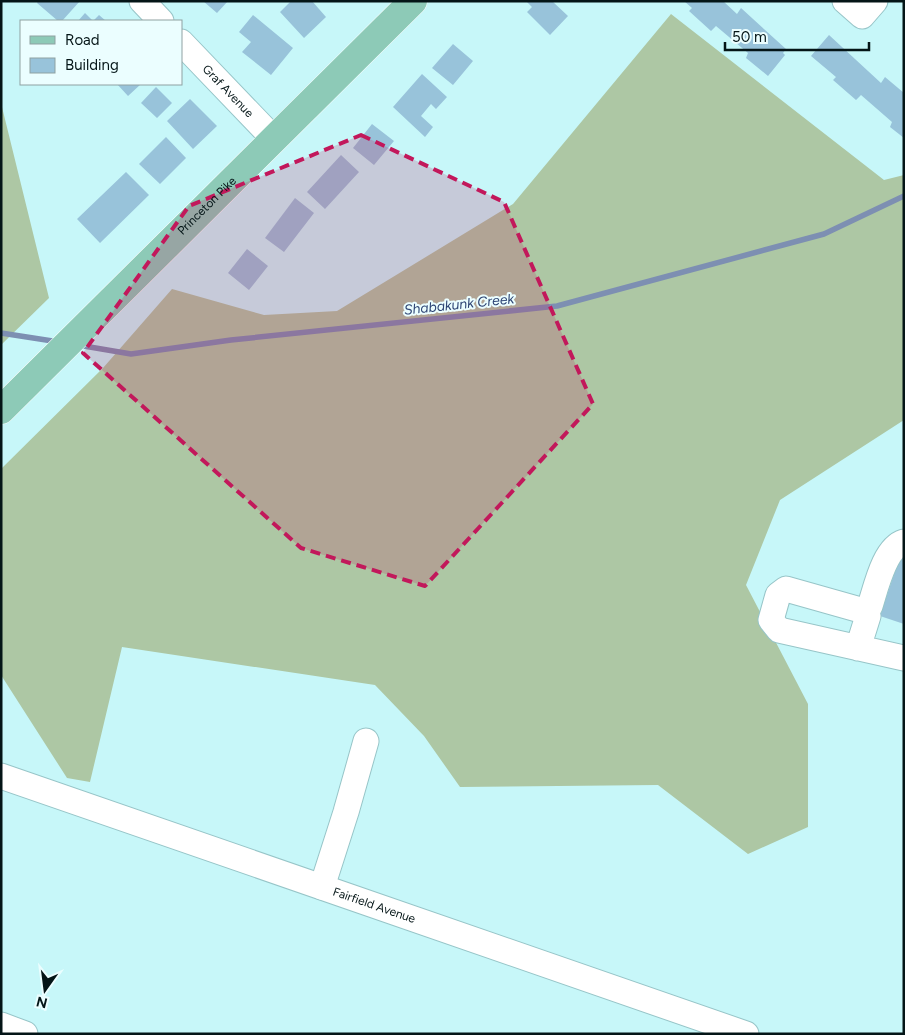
<svg xmlns="http://www.w3.org/2000/svg" width="905" height="1035" font-family="Figtree,sans-serif">
<style>
.forest{fill:#adc7a4}
.lines{fill:none;stroke-linecap:round;stroke-linejoin:round}
.stream{stroke:#7d8fb2;stroke-width:5.5}
.building{fill:#98c3da}
.minor-casing{stroke:#97c5c8;stroke-width:27}
.major-casing{stroke:#fff;stroke-width:29}
.minor{stroke:#fff;stroke-width:25}
.major{stroke:#8dcab7;stroke-width:28}
.marked{fill:#c2185b;fill-opacity:0.2;stroke:#c2185b;stroke-width:4;stroke-dasharray:10 6;stroke-linejoin:round}
.labels{text-anchor:middle;stroke-width:4;stroke-linejoin:round;paint-order:stroke}
.street-label{font-size:12px;fill:#041517;stroke:#ebfeff}
.water-label{font-size:14px;font-style:italic;fill:#2d4474;stroke:#ebfeff}
</style>
<rect width="100%" height="100%" fill="#c7f7f9"/>
<path class="forest" d="M671 14 884 180 904 175V420L780 500 746 585 808 704V827L748 854 658 785 460 787 424 736 375 685 122 647 90 782 67 778 1 675V469L103 368 172 289 264 315 337 311 513 204Z
M1 103 49 298 1 345Z"/>
<g class="lines">
<path class="stream" d="M1 333 59 342
M78 345 131 354 231 340 557 306 824 234 904 196"/>
</g>
<path class="building" d="M38 1H80L62 21H58L37 3Z
M203 1H228L217 13Z
M291 1H312L326 17 304 38 280 12Z
M526 1H552L568 16 550 35 527 12 532 7Z
M684 1H723L737 14 741 8 786 49 783 53 785 55 768 76 746 58 748 53 716 26 711 31 689 11 692 8Z
M85 13 93 21 99 15 106 21H78Z
M253 15 293 48 271 75 242 52 251 42 239 32Z
M829 35 881 83 885 77 904 93V138L890 127 892 122 861 95 856 100 833 80 836 77 811 56Z
M453 44 473 61 453 85 432 68Z
M422 74 447 97 436 109 431 104 421 116 433 127 425 137 393 107Z
M117 84H141L128 96Z
M156 87 172 103 157 118 141 103Z
M190 99 217 126 193 149 167 121Z
M372 124 394 141 374 165 353 148Z
M166 137 186 158 160 184 139 164Z
M341 155 359 172 325 209 307 192Z
M126 172 149 195 100 243 77 219Z
M295 198 314 213 284 252 265 238Z
M247 249 268 266 249 290 228 273Z
M900 556 904 557V624L880 616Z"/>
<g class="lines">
<g class="minor-casing">
<g id="minor">
<path d="M142 1 161 21"/>
<path d="M845 1 862 16 875 1"/>
<path id="s1" d="M181 42 274 139"/>
<path d="M864 611 870 606C876 588 884 548 904 542"/>
<path d="M858 648 868 616 864 611 786 589 778 595 771 620 779 630 904 658"/>
<path id="s2" d="M1 776 746 1034"/>
<path d="M322 887 346 812 366 741"/>
<path d="M1 1025 25 1034"/>
</g>
</g>
<g class="major-casing">
<g id="major">
<path id="s3" d="M1 410 413 1"/>
</g>
</g>
<use href="#minor" class="minor"/>
<use href="#major" class="major"/>
</g>
<path class="marked" d="M361 135 504 202 593 404 425 586 301 548 83 353 189 206Z"/>
<g class="labels">
<g class="street-label">
<text dy="4" stroke="none"><textPath href="#s1" startOffset="68">Graf Avenue</textPath></text>
<text dy="4" stroke="none"><textPath href="#s3" startOffset="290">Princeton Pike</textPath></text>
<text dy="4" stroke="none"><textPath href="#s2" startOffset="395">Fairfield Avenue</textPath></text>
</g>
<g class="water-label">
<text transform="translate(459 304) rotate(-6)" y="5">Shabakunk Creek</text>
</g>
</g>
<rect width="905" height="1035" fill="none" stroke="#041517" stroke-width="5"/>
<rect x="20" y="20" width="162" height="65" fill="#ebfeff" stroke="#8fa1a2"/>
<rect x="30" y="36" width="25" height="8" fill="#8dcab7" stroke="#8fa1a2"/>
<text x="65" y="45" font-size="15" fill="#041517">Road</text>
<rect x="30" y="58" width="25" height="15" fill="#98c3da" stroke="#8fa1a2"/>
<text x="65" y="70" font-size="15" fill="#041517">Building</text>
<g transform="translate(45 990) rotate(194)" stroke="#ebfeff" stroke-width="4" paint-order="stroke">
<path d="M0-4L9 19L0 12L-9 19Z" fill="#041517"/>
<text y="-8" font-size="14" font-weight="bold" text-anchor="middle" fill="#041517">N</text>
</g>
<path d="M725 42v8h144v-8" fill="none" stroke="#041517" stroke-width="2.5"/>
<text x="732" y="42" font-size="15" fill="#041517" stroke="#ebfeff" stroke-width="4" paint-order="stroke">50 m</text>
</svg>
